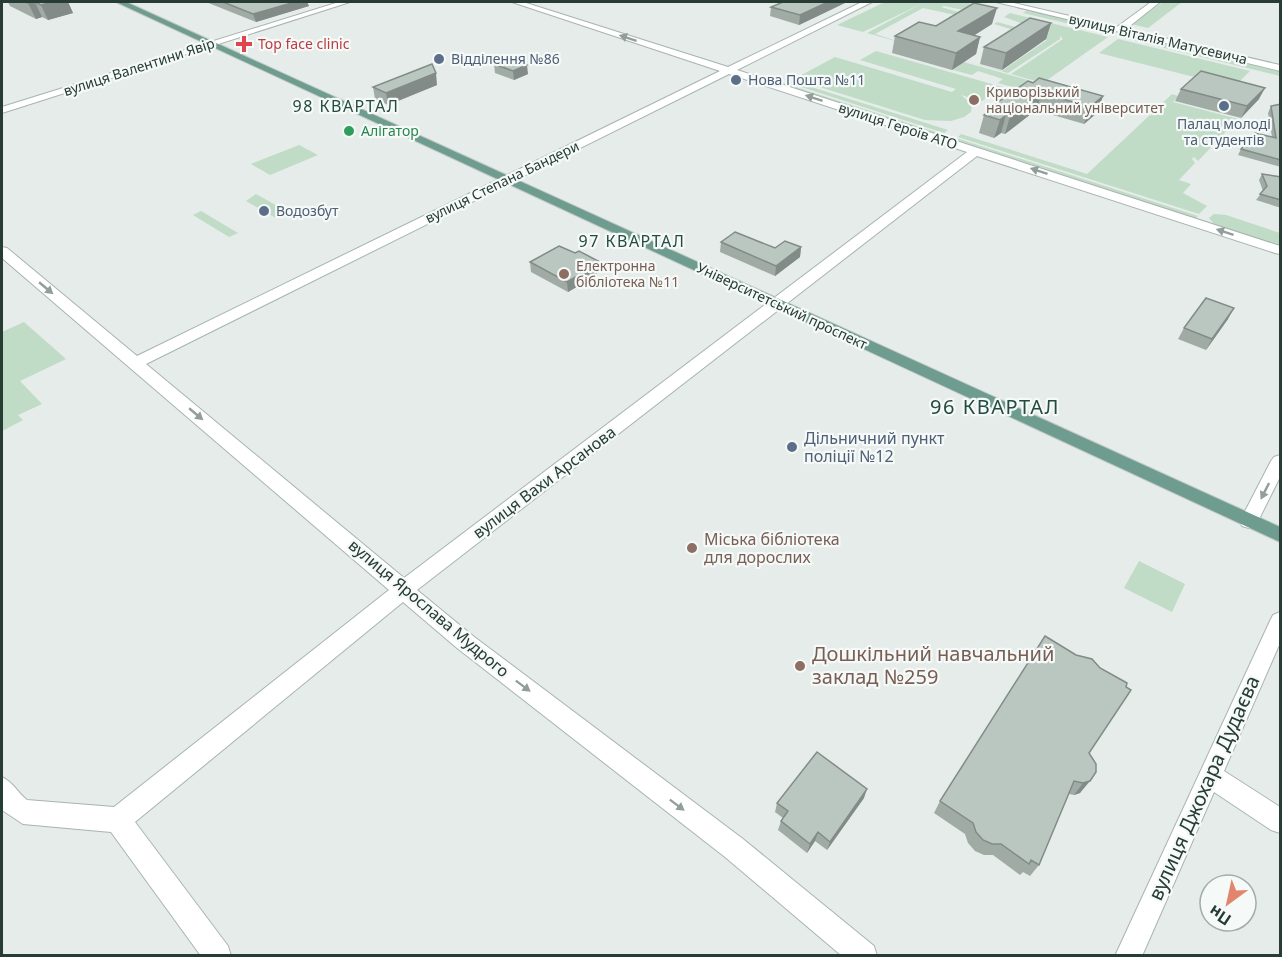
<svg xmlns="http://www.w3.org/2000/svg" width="1282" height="957" font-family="'Noto Sans',sans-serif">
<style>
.green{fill:#c0dbc6}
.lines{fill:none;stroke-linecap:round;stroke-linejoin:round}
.minor-casing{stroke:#a8b4af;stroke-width:2}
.major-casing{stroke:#c2c8c6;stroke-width:2}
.minor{fill:#fff;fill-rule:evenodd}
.major{fill:#6e9d8f;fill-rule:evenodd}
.wall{fill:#a0aba6}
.shaded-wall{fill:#828b87}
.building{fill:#bac7c1;stroke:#828b87;stroke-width:1.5}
.oneway{fill:#929e9a}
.health-dot{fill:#e0444e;stroke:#f5f9f7;stroke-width:2}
.service-dot{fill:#5c6f8a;stroke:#f5f9f7;stroke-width:2}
.education-dot{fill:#8d6e63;stroke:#f5f9f7;stroke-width:2}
.leisure-dot{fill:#2e9e5b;stroke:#f5f9f7;stroke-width:2}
.labels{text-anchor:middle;stroke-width:4.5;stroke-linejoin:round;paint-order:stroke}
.far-street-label{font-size:14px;fill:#263c35;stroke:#f5f9f7}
.far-health-label{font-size:14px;fill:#be3a42;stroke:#f5f9f7;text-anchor:start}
.far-service-label{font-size:14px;fill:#4e5e75;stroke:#f5f9f7;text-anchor:start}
.far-education-label{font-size:14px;fill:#785e54;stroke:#f5f9f7;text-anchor:start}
.far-leisure-label{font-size:14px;fill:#27864d;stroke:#f5f9f7;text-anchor:start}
.far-quarter-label{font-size:16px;letter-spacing:1.5px;fill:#244c41;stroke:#f5f9f7}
.service-label{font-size:16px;fill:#4e5e75;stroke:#f5f9f7;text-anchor:start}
.street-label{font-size:16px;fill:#263c35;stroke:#f5f9f7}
.education-label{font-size:16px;fill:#785e54;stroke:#f5f9f7;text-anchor:start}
.quarter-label{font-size:20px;letter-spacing:1.5px;fill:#244c41;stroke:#f5f9f7}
.near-education-label{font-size:20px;fill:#785e54;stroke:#f5f9f7;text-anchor:start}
.near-street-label{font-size:20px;fill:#263c35;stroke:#f5f9f7}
</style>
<rect width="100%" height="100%" fill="#e5ece9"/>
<path class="green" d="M885 2H964L994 9 974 12 944 6 941 7 976 17 974 19 923 8 875 34 906 44 867 33 923 3 863 32 837 25Z
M1163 2H1182L1148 28 1131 24Z
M1026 11 1034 12 1114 32 1112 34 1023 13Z
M1010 13 1108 37 1043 83 1011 74 1063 39 1060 36V39L1008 73 960 60 1002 71 1047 40 994 24 997 22 1038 33 1026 25 1004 17Z
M1123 34 1280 72V76L1119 37Z
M1118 39 1250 71 1234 87 1099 53Z
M876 51 1002 87 982 101 961 95 972 104 971 112 964 117 951 121 925 120 794 79 835 57 952 92 956 89 860 60Z
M960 61 1042 84 1031 92 998 83 1003 79 978 71 972 75 953 70 960 65 956 64Z
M789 80 948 130 944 133 786 82Z
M783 83 942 134 940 136 780 85Z
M1172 94 1178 96 1173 102 1257 124V127L1231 126 1198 161 1194 157 1192 159 1195 163 1179 180 1191 184 1183 193 1207 206 1199 214 958 137 961 134 1087 174 1150 115 1151 116V114Z
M956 138 1198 216 1196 218 953 140Z
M299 145 318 155 270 175 251 164Z
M256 194 288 212H294L276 218 246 201Z
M201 211 238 233 229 237 193 215Z
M1214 214 1226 215 1280 233V246L1214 224 1209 218Z
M24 322 66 359 20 381 42 404 18 415 23 420 2 431V332Z
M1139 561 1185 584 1172 612 1124 588Z"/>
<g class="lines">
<g class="minor-casing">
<path id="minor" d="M339 2H350L2 113V107Z
M512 2H523L728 67 862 2H872L737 70 1280 246V254L1275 253 977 156 417 590 473 636 743 839 874 946 877 956H842L725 857 457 648 403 602 135 822 228 946 231 956H201L111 832 23 824 2 810V777C13 782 18 793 27 800L114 807 389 590 2 258V247L7 248 137 356 720 71ZM729 74 967 152 404 578 146 364Z
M996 2H1009L1117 27 1151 2H1160L1126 29 1280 65V71Z
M1280 455V477L1258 521 1256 526 1249 528 1242 526 1240 521 1271 461 1274 457Z
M1280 612V643L1224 771 1280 807V833L1271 830 1214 792 1142 956H1115L1270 621 1273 615Z"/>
</g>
<g class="major-casing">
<path id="major" d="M116 2H126L1280 527V542Z"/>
</g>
<use href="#minor" class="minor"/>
<use href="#major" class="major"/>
</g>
<path class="wall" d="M8 2H68L73 13 48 20 42 17 36 19 10 6Z
M206 2H307L309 6 256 22Z
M847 2 799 25 770 16 771 7Z
M1051 23 1046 39 1002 70 980 64 984 47Z
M992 24 973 36 980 37 976 54 952 70 892 53 895 36 936 26Z
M494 64 528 74 514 80 495 73Z
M1028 81 1103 96 1097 113 1084 124 1036 110 1005 134 1001 133 994 138 979 133 984 115 987 113 988 109Z
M437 85 388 105 375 99 373 87Z
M1181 89 1259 99 1241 118 1175 101Z
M1281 104V167L1238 155 1241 149 1272 137 1268 113 1271 106Z
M1262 174 1281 177V208L1256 200 1263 191 1259 180Z
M721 242 775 248 801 247 800 257 775 276 720 252Z
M530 262 599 271 597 273V275L568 292 531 272Z
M1228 319 1206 350 1178 339 1184 328Z
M1089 753 1096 764 1080 793 1074 795 1069 794 1039 865 1030 876 1023 872 1020 875 993 855H984L975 851 968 843 965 834 934 813 940 801Z
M864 798 827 850 815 841 807 853 778 830 781 821 783 818 775 812 777 803Z"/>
<path class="shaded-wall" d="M35 2 42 17 36 19 28 3Z
M52 2H68L73 13 48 20 41 5Z
M295 2H307L309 6 256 22 253 14Z
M828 2H847L799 25 800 15Z
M997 8 992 24 954 48 958 31Z
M1051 23 1046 39 1002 70 1006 53Z
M980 37 976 54 952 70 956 53Z
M527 65 528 74 514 80 513 71Z
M436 73 437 85 388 105 386 93Z
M1265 88 1259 99 1241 118 1247 106Z
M1042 93 1036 110 1005 134 1010 116Z
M1103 96 1097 113 1084 124 1090 107Z
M1006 115 1001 133 994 138 1000 120Z
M801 247 800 257 775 276 776 266Z
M598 261 599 271 597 273V275L568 292 567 282Z
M1234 308 1228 319 1206 350 1212 339Z
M1090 781 1080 793 1074 795 1083 783Z
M867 789 864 798 827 850 830 842Z
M818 832 815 841 807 853 810 844Z"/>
<path class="building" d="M25 2H52L41 5 35 2 28 3Z
M223 2H295L253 14Z
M783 2H828L800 15 771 7Z
M974 3 997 8 958 31 980 37 956 53 895 36 919 22 936 26Z
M1030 18 1051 23 1006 53 984 47Z
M508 59 527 65 513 71 494 64Z
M432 64 436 73 386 93 373 87Z
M1201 71 1265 88 1247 106 1181 89Z
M1039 78 1103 96 1090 107 1042 93 1010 116 1006 115 1000 120 984 115 991 110 988 109 1028 81 1033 83Z
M1281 104V160L1241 149 1255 133 1276 138 1271 106Z
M1262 174 1281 177V200L1260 194 1267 186Z
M735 232 775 248 785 241 801 247 776 266 721 242Z
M559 246 575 253 579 251 598 261 594 263 597 265 567 282 530 262Z
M1206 298 1234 308 1212 339 1184 328Z
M1045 636 1076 655 1092 659 1100 668 1127 683 1126 687 1131 690 1089 753 1096 764V772L1090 781 1083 783 1074 781 1039 865 1031 860 1029 864 1001 844H992L983 840 976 832 973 823 940 801Z
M817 752 867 789 830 842 818 832 810 844 781 821 788 811 777 803Z"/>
<defs><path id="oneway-solid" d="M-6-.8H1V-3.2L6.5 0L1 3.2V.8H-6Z" transform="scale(1.5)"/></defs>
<g class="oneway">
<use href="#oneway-solid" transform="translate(628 38) rotate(-162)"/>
<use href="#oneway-solid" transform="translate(814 98) rotate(-162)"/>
<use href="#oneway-solid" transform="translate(1039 171) rotate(-162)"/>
<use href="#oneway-solid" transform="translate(1225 232) rotate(-162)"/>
<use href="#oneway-solid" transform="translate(46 288) rotate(40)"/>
<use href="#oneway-solid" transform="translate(196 414) rotate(40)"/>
<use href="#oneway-solid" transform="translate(1265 491) rotate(117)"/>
<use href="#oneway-solid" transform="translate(523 686) rotate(37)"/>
<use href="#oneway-solid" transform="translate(677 805) rotate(37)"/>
</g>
<path class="health-dot" d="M241 35h6v6h6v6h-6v6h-6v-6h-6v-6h6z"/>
<g class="service-dot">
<circle cx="439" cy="59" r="6"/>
<circle cx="736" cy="80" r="6"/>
<circle cx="1224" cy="106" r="6"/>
<circle cx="264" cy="211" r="6"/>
<circle cx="792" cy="447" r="6"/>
</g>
<g class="education-dot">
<circle cx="974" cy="100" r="6"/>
<circle cx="564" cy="274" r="6"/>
<circle cx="692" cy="548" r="6"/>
<circle cx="800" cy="666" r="6"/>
</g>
<circle class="leisure-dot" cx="349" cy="131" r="6"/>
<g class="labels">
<g class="far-street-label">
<text transform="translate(1158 39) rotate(13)" y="5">вулиця Віталія Матусевича</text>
<text transform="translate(139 67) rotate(-18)" y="5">вулиця Валентини Явір</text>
<text transform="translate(898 126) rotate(18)" y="5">вулиця Героїв АТО</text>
<text transform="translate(502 182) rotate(-26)" y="5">вулиця Степана Бандери</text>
<text transform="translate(782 306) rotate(25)" y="5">Університетський проспект</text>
</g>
<g class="far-health-label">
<text x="258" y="49">Top face clinic</text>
</g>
<g class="far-service-label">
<text x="451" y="64">Відділення №86</text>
<text x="748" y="85">Нова Пошта №11</text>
<text x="1224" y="129" text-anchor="middle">Палац молоді<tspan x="1224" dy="16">та студентів</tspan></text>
<text x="276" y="216">Водозбут</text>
</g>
<g class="far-education-label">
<text x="986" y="97">Криворізький<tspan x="986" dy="16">національний університет</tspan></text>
<text x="576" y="271">Електронна<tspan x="576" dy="16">бібліотека №11</tspan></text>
</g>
<g class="far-leisure-label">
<text x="361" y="136">Алігатор</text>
</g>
<g class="far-quarter-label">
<text x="346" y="112">98 КВАРТАЛ</text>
<text x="632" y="247">97 КВАРТАЛ</text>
</g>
<g class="service-label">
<text x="804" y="444">Дільничний пункт<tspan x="804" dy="18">поліції №12</tspan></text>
</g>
<g class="street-label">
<text transform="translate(544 482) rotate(-37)" y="6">вулиця Вахи Арсанова</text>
<text transform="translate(429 608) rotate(40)" y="6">вулиця Ярослава Мудрого</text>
</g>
<g class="education-label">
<text x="704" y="545">Міська бібліотека<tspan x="704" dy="18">для дорослих</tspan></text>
</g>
<g class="quarter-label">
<text x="995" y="414">96 КВАРТАЛ</text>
</g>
<g class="near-education-label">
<text x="812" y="661">Дошкільний навчальний<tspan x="812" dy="23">заклад №259</tspan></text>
</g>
<g class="near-street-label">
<text transform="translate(1204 788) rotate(-66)" y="7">вулиця Джохара Дудаєва</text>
</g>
</g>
<rect width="1282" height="957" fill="none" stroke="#263c35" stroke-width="6"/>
<g transform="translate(1228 903) rotate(213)"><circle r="28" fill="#f5f9f7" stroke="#a2ada9" stroke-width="1.5"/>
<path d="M0-4.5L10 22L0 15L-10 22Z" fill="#e3846c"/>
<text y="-9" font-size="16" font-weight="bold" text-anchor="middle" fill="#263c35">Пн</text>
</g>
</svg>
